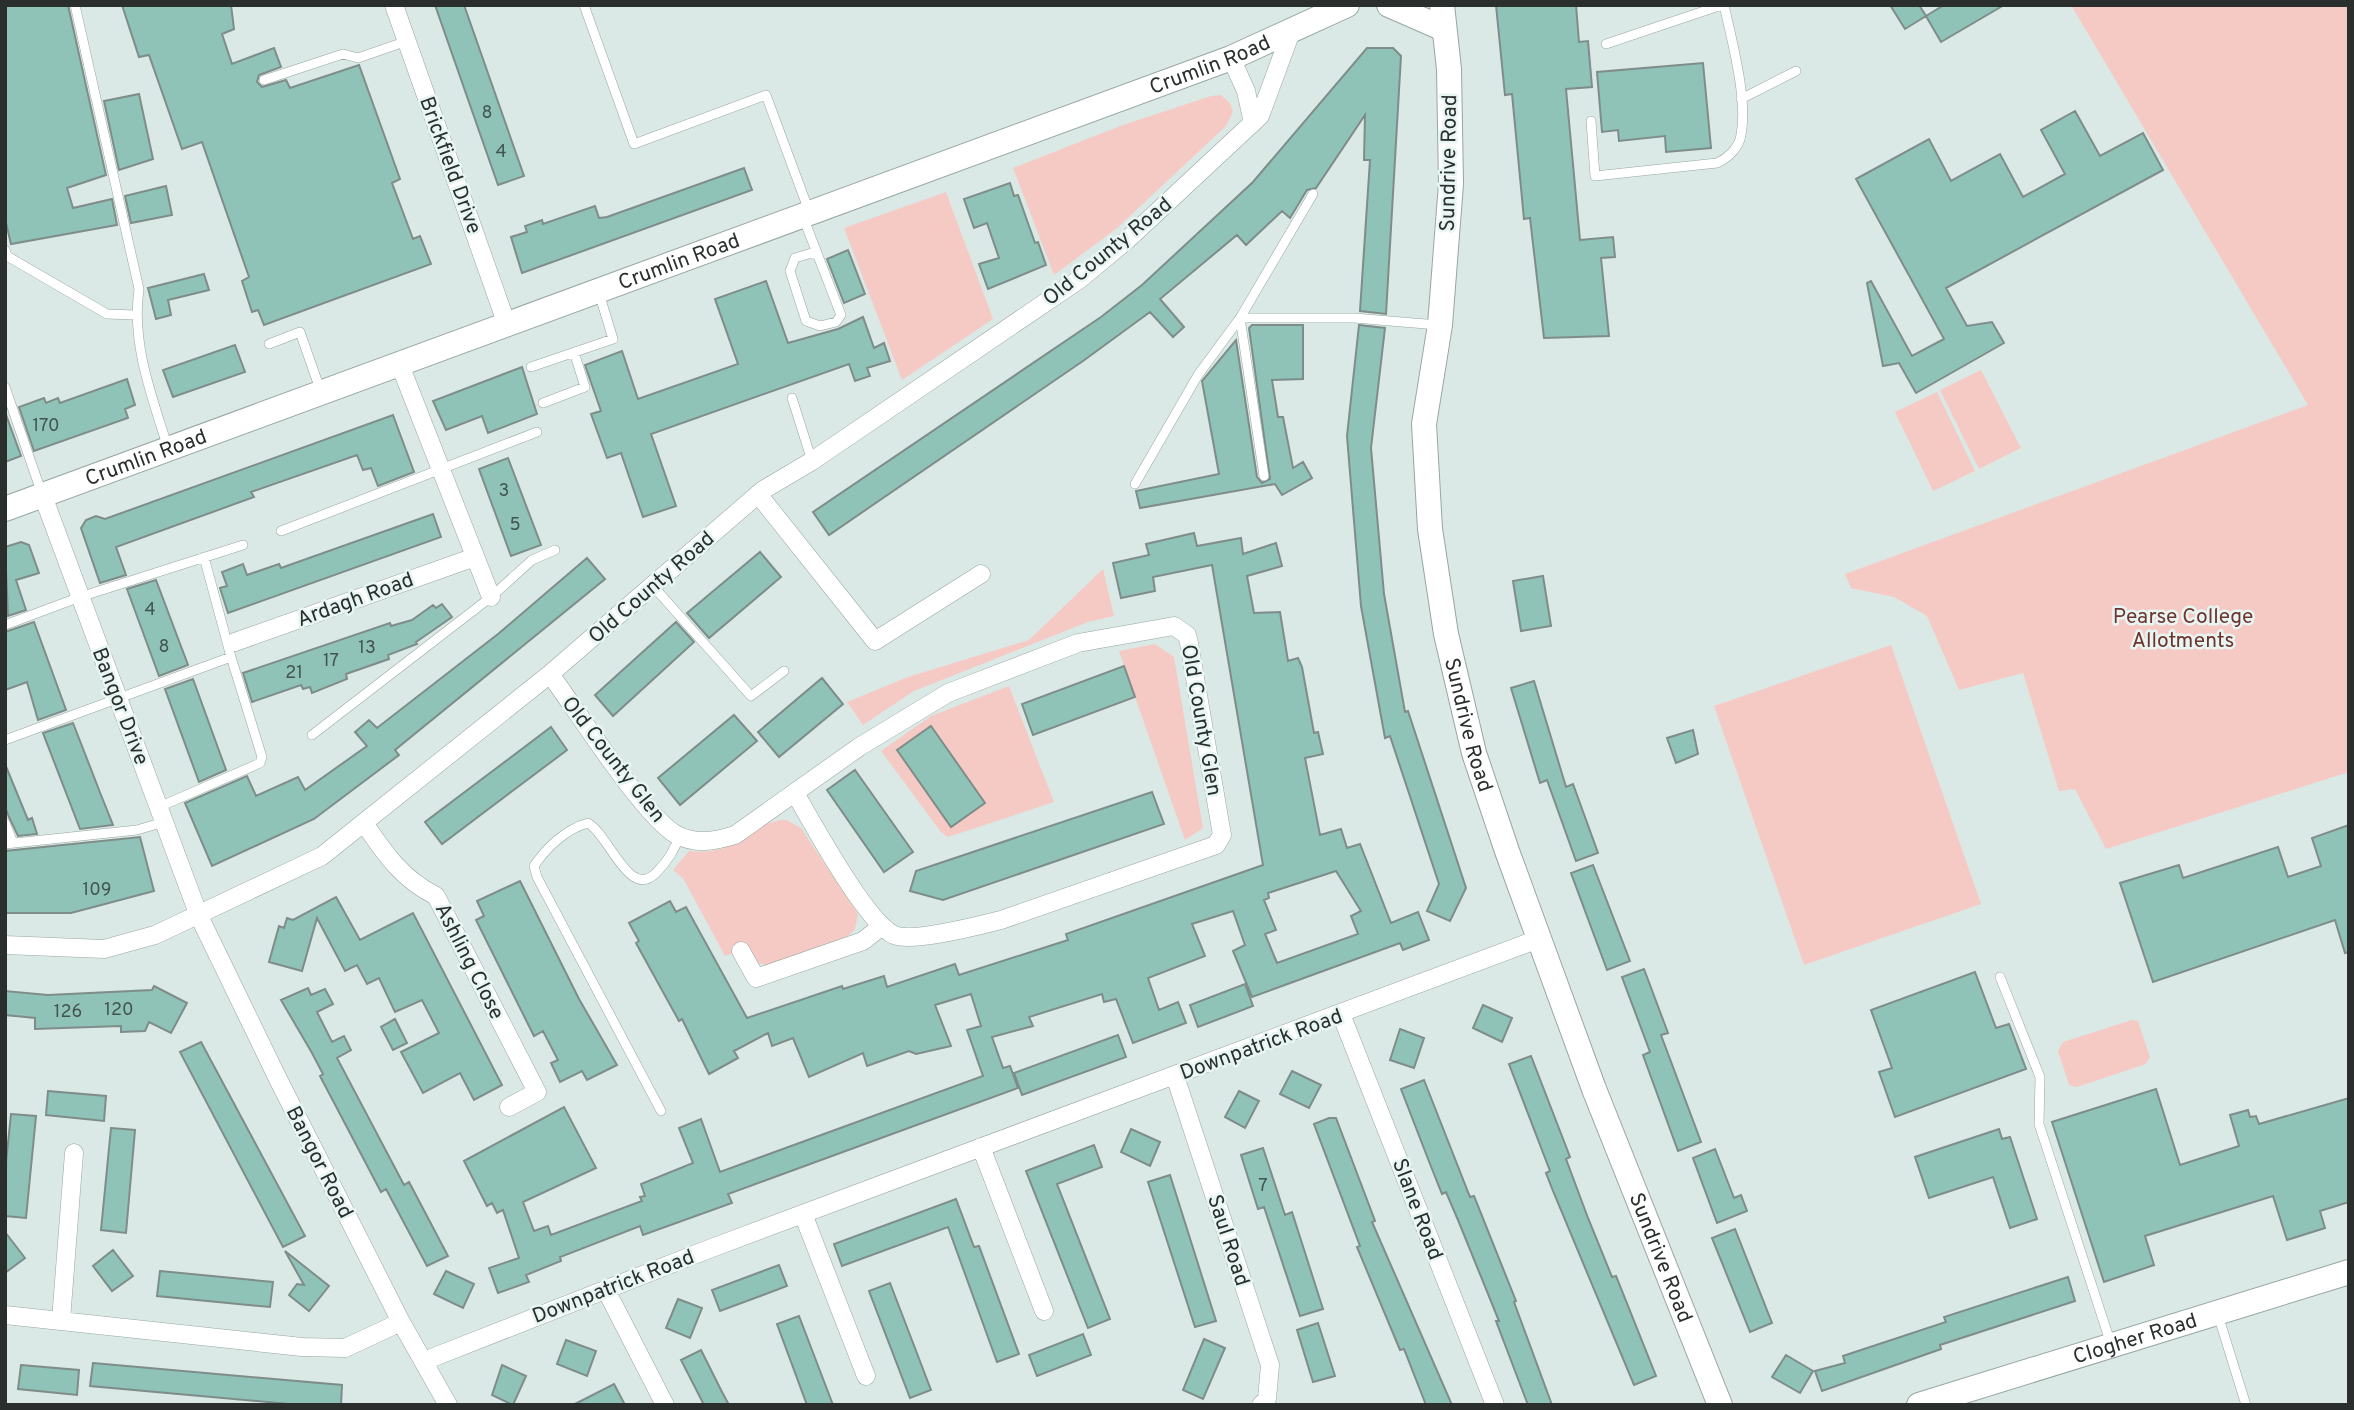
<svg xmlns="http://www.w3.org/2000/svg" width="2354" height="1410" font-family="Overpass,sans-serif">
<style>
.green{fill:#f6cac4}
.building{fill:#8fc3b7;stroke:#7f8d8a;stroke-width:2;fill-rule:evenodd}
.lines{fill:none;stroke-linecap:round;stroke-linejoin:round}
.lane-casing{stroke:#97a6a2;stroke-width:10}
.street-casing{stroke:#97a6a2;stroke-width:19}
.secondary-casing{stroke:#97a6a2;stroke-width:26}
.lane{stroke:#fff;stroke-width:9}
.street{stroke:#fff;stroke-width:18}
.secondary{stroke:#fff;stroke-width:24}
.labels{text-anchor:middle;stroke-width:5;stroke-linejoin:round;paint-order:stroke}
.number-label{font-size:18px;fill:#435450}
.street-label{font-size:21px;fill:#2a2f2e;stroke:#e7f6f2}
.park-label{font-size:21px;fill:#70342e;stroke:#e7f6f2}
</style>
<rect width="100%" height="100%" fill="#dae9e5"/>
<path class="green" d="M2071 5H2349V772L2106 849 2075 789 2059 791 2023 673 1959 690 1927 616 1894 597 1851 588 1845 574 2308 405Z
M1221 95 1230 103 1233 112 1226 126 1116 229 1054 275 1013 168 1123 125 1211 96Z
M946 192 993 319 902 380 844 228Z
M1981 370 2021 448 1979 469 1940 390Z
M1937 392 1975 471 1933 491 1895 412Z
M1103 569 1114 616 1088 622 914 691 863 725 847 702 908 677 1029 640Z
M1155 644 1174 657 1203 828 1185 840 1119 651Z
M1891 645 1981 904 1804 965 1714 706Z
M1009 686 1054 802 948 837 941 832 881 751 931 716Z
M779 820H787L801 828 858 914 855 929 847 937 768 965 756 963 748 949 725 956 683 878 673 870 689 851C737 856 742 830 779 820Z
M2132 1020 2138 1021 2150 1057 2146 1064 2077 1087 2069 1085 2058 1051 2063 1042Z"/>
<path class="building" d="M5 5H68L106 175 67 188 73 208 112 199 117 225 11 244 5 219Z
M122 5H231L234 29 222 34 232 64 274 48 281 67 259 75 257 82 262 87 286 80 290 88 359 65 400 179 392 183 413 239 420 236 431 264 264 325 258 310 252 312 242 281 249 277 202 142 182 149 149 55 139 57Z
M435 5H464L524 176 498 185Z
M1496 5H1576L1579 42 1588 41 1592 87 1566 89 1580 240 1613 237 1615 257 1601 258 1609 336 1544 338 1530 218 1524 219 1512 94 1505 95Z
M1890 5H1919L1926 16 1905 29Z
M1944 5H2004L1941 42 1926 16Z
M1367 48H1393L1401 56 1386 314 1360 311 1370 160H1364L1365 115 1316 188 1307 190 1290 218 1282 211 1246 245 1237 235 1160 299 1184 327 1173 337 1150 312 1083 361 829 535 813 512 1101 317 1142 285 1253 182Z
M1703 63 1711 148 1666 152 1665 136 1619 141 1618 130 1602 132 1597 72Z
M139 94 153 159 119 170 104 101Z
M2075 111 2100 156 2143 133 2163 170 1946 288 1967 326 1992 322 2004 343 1916 393 1899 363 1883 366 1867 283 1871 281 1912 356 1944 339 1856 179 1929 139 1951 181 2000 154 2023 197 2065 174 2041 130Z
M744 168 752 190 522 273 511 237 527 232 525 226 542 220 543 224 595 206 599 218 607 217Z
M1010 183 1014 196 1018 195 1035 243 1038 242 1046 265 988 289 979 264 999 258 987 223 974 228 964 199Z
M166 186 172 215 131 223 125 196Z
M848 250 865 294 844 303 827 259Z
M204 274 209 290 168 300 171 315 156 319 148 288Z
M766 281 788 343 838 329 863 317 874 348 884 343 890 361 867 368 870 376 855 381 849 364 651 434 676 506 643 517 621 453 607 458 591 414 601 411 585 365 622 351 638 399 738 364 715 299Z
M1252 325H1303V379L1272 380 1278 417H1283L1293 468 1303 462 1312 478 1282 495 1275 484 1140 508 1136 491 1219 474 1202 381 1236 340 1257 477 1262 483 1270 479 1249 328Z
M1359 325 1385 328 1371 448 1384 594 1405 712 1408 711 1466 888 1450 921 1427 911 1439 884 1390 736 1385 738 1361 606 1347 436Z
M235 345 245 372 173 397 163 370Z
M522 367 537 414 488 433 482 416 446 430 433 401Z
M127 379 135 405 125 409 128 418 34 451 19 407 44 398 46 403 58 398 60 403Z
M5 412 21 456 5 462Z
M393 415 414 472 378 486 371 468 363 470 357 455 251 492 254 497 116 547 126 575 100 583 81 528 86 520 96 516 105 519Z
M508 458 541 545 511 556 479 469Z
M433 514 441 537 228 613 220 588 227 586 222 572 243 564 247 575 279 564 281 568Z
M1194 533 1197 546 1241 538 1243 554 1276 543 1282 566 1247 576 1254 613 1280 612 1288 661 1298 658 1302 667 1314 733 1318 732 1323 754 1305 758 1320 835 1341 829 1347 848 1360 844 1391 923 1418 912 1429 940 1403 950 1400 943 1252 997 1233 951 1245 945 1233 911 1192 924 1205 956 1148 978 1159 1010 1178 1002 1186 1023 1133 1043 1116 999 1104 1002 1102 994 1029 1017 1033 1026 992 1037 1003 1068 1010 1066 1018 1088 728 1194 732 1203 643 1235 640 1226 560 1257 561 1261 526 1275 529 1282 498 1293 489 1268 519 1258 503 1210 497 1213 492 1203 487 1206 464 1161 564 1107 596 1168 523 1202 534 1231 548 1226 551 1235 642 1201 640 1197 645 1196 641 1184 693 1163 679 1128 701 1119 720 1172 983 1076 967 1030 981 1026 971 994 935 1005 951 1046 916 1054 909 1051 867 1066 863 1053 809 1077 793 1038 772 1046 768 1033 734 1051 738 1058 709 1074 682 1019 679 1021 636 943 639 941 629 923 670 901 676 912 686 907 747 1018 842 986 843 989 884 976 887 987 955 964 959 975 1068 940 1066 934 1263 865 1212 565 1153 577 1155 591 1121 598 1113 563 1149 555 1146 544ZM1336 871 1361 911 1351 916 1358 934 1277 963 1265 934 1276 930 1264 900 1269 898 1268 893Z
M21 542 29 545 39 573 16 580 26 610 8 616 5 547Z
M760 552 781 577 709 638 687 613Z
M587 558 605 579 395 750 399 755 314 819 212 866 185 803 247 776 256 796 298 777 305 790 367 746 355 732 369 720 377 728 498 634Z
M1543 576 1551 626 1521 631 1513 581Z
M156 580 188 665 159 676 127 589Z
M442 604 452 617 416 642 417 644 388 655 389 659 346 674 347 679 312 693 310 687 303 689 301 685 252 702 243 673 390 623 391 626 412 620 433 605 436 608Z
M34 622 66 710 38 720 27 682 5 690V632Z
M676 622 694 642 613 716 595 695Z
M1124 666 1135 697 1033 735 1022 704Z
M822 678 843 704 779 757 758 732Z
M193 679 226 770 199 782 165 689Z
M1534 681 1566 787 1573 784 1598 853 1576 861 1547 780 1540 783 1511 688Z
M734 715 757 741 680 805 658 778Z
M73 723 101 795 113 825 80 829 43 733Z
M931 726 985 803 951 827 897 750Z
M551 727 567 750 442 844 425 822Z
M1693 730 1698 754 1676 763 1667 738Z
M5 764 28 820 32 818 37 834 18 836 9 817 5 807Z
M855 770 913 852 884 872 827 790Z
M1152 792 1164 824 943 900 910 891 916 871Z
M2349 825V952L2345 953 2335 920 2153 982 2120 883 2179 865 2183 878 2278 847 2288 877 2321 866 2312 838Z
M140 837 154 891 71 913H5V851Z
M1593 865 1630 961 1607 970 1571 873Z
M520 881 579 999 617 1065 587 1080 582 1071 560 1082 551 1063 558 1060 543 1031 534 1036 476 920 484 916 477 901Z
M336 897 360 940 413 913 502 1085 474 1100 460 1073 423 1093 401 1052 439 1033 422 1000 395 1012 379 978 367 984 357 965 345 971 317 918 302 971 269 962 279 926 284 928 287 918 293 920Z
M1644 969 1668 1033 1661 1035 1701 1142 1678 1151 1643 1055 1650 1052 1622 977Z
M1975 972 1996 1028 2009 1024 2026 1069 1895 1117 1879 1072 1892 1068 1871 1010Z
M1245 984 1253 1006 1198 1027 1190 1005Z
M154 986 187 1003 171 1033 149 1022 145 1031 121 1032V1026L35 1029V1018L5 1015V991L48 995 152 990Z
M308 988 311 995 325 989 333 1004 317 1012 332 1042 344 1036 351 1050 337 1058 404 1185 409 1182 448 1256 427 1266 386 1189 381 1192 320 1076 323 1074 312 1053 281 1000Z
M1483 1005 1512 1018 1502 1042 1473 1028Z
M395 1019 407 1043 393 1050 381 1027Z
M1400 1029 1424 1038 1414 1068 1390 1060Z
M1118 1035 1126 1057 1022 1095 1014 1073Z
M201 1042 305 1236 283 1247 180 1052Z
M1531 1056 1570 1157 1566 1159 1588 1218 1612 1277 1616 1276 1656 1376 1634 1385 1553 1191 1546 1173 1550 1171 1509 1064Z
M1292 1071 1321 1085 1309 1108 1280 1094Z
M1424 1080 1470 1197 1474 1196 1516 1301 1514 1302 1552 1405H1528L1496 1321H1499L1458 1220 1446 1192 1442 1194 1430 1164 1401 1089Z
M2156 1089 2180 1165 2239 1146 2230 1115 2248 1110 2250 1117 2256 1116 2259 1124 2349 1098V1202L2320 1211 2325 1228 2287 1240 2273 1196 2145 1236 2154 1265 2104 1282 2052 1122Z
M48 1091 106 1096 104 1121 46 1115Z
M1239 1091 1259 1101 1245 1128 1225 1117Z
M11 1114 36 1116 26 1218 5 1216V1172Z
M1329 1118H1336L1375 1221 1372 1222 1452 1405H1426L1404 1349 1400 1350 1357 1247 1360 1246 1314 1124Z
M111 1128 135 1130 126 1233 101 1230Z
M1131 1129 1160 1142 1150 1166 1121 1152Z
M1999 1129 2002 1139 2010 1137 2037 1219 2010 1228 1993 1177 1929 1198 1915 1157Z
M1094 1145 1102 1167 1057 1184 1110 1319 1088 1328 1026 1171Z
M1263 1148 1285 1215 1292 1212 1323 1309 1300 1316 1264 1207 1258 1209 1241 1155Z
M1715 1149 1734 1198 1741 1195 1747 1211 1717 1223 1693 1158Z
M1170 1175 1216 1321 1195 1327 1148 1182Z
M956 1199 974 1247 979 1246 1019 1354 997 1362 948 1227 842 1266 834 1244Z
M1735 1229 1772 1323 1750 1332 1712 1238Z
M5 1232 25 1258 5 1273Z
M113 1250 133 1276 112 1291 93 1266Z
M285 1251 329 1286 309 1311 289 1295 297 1284 304 1285Z
M779 1265 787 1286 720 1311 712 1290Z
M160 1271 273 1282 270 1307 157 1296Z
M446 1271 474 1284 463 1308 434 1294Z
M2068 1277 2075 1301 1940 1345 1941 1349 1822 1391 1815 1371 1845 1363 1843 1356 1946 1322 1944 1317Z
M890 1283 931 1390 910 1398 869 1291Z
M678 1299 702 1308 690 1338 666 1328Z
M799 1316 820 1371 833 1405H807L777 1324Z
M1318 1323 1335 1376 1313 1382 1297 1330Z
M1083 1334 1091 1355 1037 1376 1029 1355Z
M1204 1339 1225 1348 1203 1399 1183 1390Z
M566 1340 596 1351 587 1376 557 1364Z
M701 1350 721 1390 729 1405H704L681 1360Z
M1786 1355 1813 1371 1800 1393 1772 1377Z
M93 1363 342 1385 341 1405H300L90 1386Z
M21 1365 79 1370 77 1395 18 1389Z
M502 1365 526 1376 513 1405 492 1395Z
M614 1384 625 1405H573Z"/>
<g class="lines">
<g class="lane-casing">
<path id="lane" d="M75 5 139 289C131 343 152 397 168 448
M584 5 634 144 766 95 809 211
M1606 44 1722 5
M264 80 343 54 358 58 407 41
M1741 99 1796 71
M1591 121 1595 176 1717 163C1728 158 1739 148 1741 135 1748 100 1732 41 1724 5
M803 217 841 315 836 322 820 326 806 321 790 271 795 258 815 252
M5 250 7 256 107 314 135 315
M269 344 300 332 321 392
M531 367 613 339 599 293
M5 387 42 494
M792 398 812 461
M543 403 585 387 574 352
M1264 476 1240 318H1354L1438 325
M1135 484 1198 375 1240 318 1313 194
M281 531 537 432
M653 586 751 696 784 671
M5 625 80 597 243 545
M312 735 491 597 532 560 555 550
M5 740 231 657 204 557
M159 807 260 763 262 757 231 657
M5 823 13 843
M5 844 137 830 164 822
M2000 977 2040 1077 2039 1124 2111 1344
M661 1111 537 877 534 866C547 847 566 829 588 823 610 836 629 900 656 873 666 863 675 850 679 836
M2218 1315 2246 1405"/>
</g>
<g class="street-casing">
<path id="street" d="M394 5 507 325
M1231 58 1246 91 1253 123
M400 365 491 597
M758 494 875 641 981 574
M43 496 199 916 278 1079 401 1322 448 1405
M235 642 475 557
M550 674C575 708 646 819 677 835 697 845 715 841 735 835L859 747 948 693 1078 643 1174 626 1187 635 1189 643 1222 835 1216 845 1001 920C980 925 913 943 894 935 866 922 813 824 795 793
M364 823C385 854 402 879 436 896L537 1092 509 1107
M5 945 104 949 155 935 322 856 550 674 763 490 812 461 1080 279 1127 240 1260 116 1291 32
M741 951 756 978 863 941 882 926
M1341 1014 1495 1405
M1175 1076 1270 1365 1267 1399 1261 1405
M981 1147 1044 1311
M803 1214 866 1376
M606 1290 665 1405
M5 1315 302 1347 345 1348 401 1322
M61 1320 74 1153
M424 1361 709 1249 1541 938"/>
</g>
<g class="secondary-casing">
<g id="secondary">
<path d="M1389 5 1444 29"/>
<path id="s1" d="M1442 5 1449 69 1451 184 1440 325 1424 424 1430 529 1446 634 1474 753 1507 851 1594 1089 1720 1405"/>
<path id="s2" d="M5 509 1231 58 1347 5"/>
<path id="s3" d="M1919 1405 2349 1272"/>
</g>
</g>
<use href="#lane" class="lane"/>
<use href="#street" class="street"/>
<use href="#secondary" class="secondary"/>
</g>
<g class="labels">
<g class="number-label">
<text x="487" y="118">8</text>
<text x="501" y="157">4</text>
<text x="46" y="431">170</text>
<text x="504" y="496">3</text>
<text x="515" y="530">5</text>
<text x="150" y="615">4</text>
<text x="164" y="652">8</text>
<text x="367" y="653">13</text>
<text x="331" y="666">17</text>
<text x="294" y="678">21</text>
<text x="97" y="895">109</text>
<text x="119" y="1015">120</text>
<text x="68" y="1017">126</text>
<text x="1263" y="1191">7</text>
</g>
<g class="street-label">
<text dy="7" stroke="none"><textPath href="#s2" startOffset="1284">Crumlin Road</textPath></text>
<text transform="translate(1448 163) rotate(-89)" y="7">Sundrive Road</text>
<text transform="translate(451 165) rotate(70)" y="7">Brickfield Drive</text>
<text transform="translate(1107 251) rotate(-39)" y="7">Old County Road</text>
<text dy="7" stroke="none"><textPath href="#s2" startOffset="718">Crumlin Road</textPath></text>
<text dy="7" stroke="none"><textPath href="#s2" startOffset="150">Crumlin Road</textPath></text>
<text transform="translate(651 587) rotate(-41)" y="7">Old County Road</text>
<text transform="translate(355 599) rotate(-20)" y="7">Ardagh Road</text>
<text transform="translate(121 706) rotate(69)" y="7">Bangor Drive</text>
<text transform="translate(1202 720) rotate(80)" y="7">Old County Glen</text>
<text dy="7" stroke="none"><textPath href="#s1" startOffset="726">Sundrive Road</textPath></text>
<text transform="translate(614 759) rotate(52)" y="7">Old County Glen</text>
<text transform="translate(470 961) rotate(63)" y="7">Ashling Close</text>
<text transform="translate(1261 1044) rotate(-20)" y="7">Downpatrick Road</text>
<text transform="translate(320 1162) rotate(63)" y="7">Bangor Road</text>
<text transform="translate(1418 1209) rotate(69)" y="7">Slane Road</text>
<text transform="translate(1229 1240) rotate(72)" y="7">Saul Road</text>
<text dy="7" stroke="none"><textPath href="#s1" startOffset="1293">Sundrive Road</textPath></text>
<text transform="translate(613 1286) rotate(-21)" y="7">Downpatrick Road</text>
<text dy="7" stroke="none"><textPath href="#s3" startOffset="226">Clogher Road</textPath></text>
</g>
<g class="park-label">
<text x="2183" y="623">Pearse College<tspan x="2183" dy="24">Allotments</tspan></text>
</g>
</g>
<rect width="2354" height="1410" fill="none" stroke="#2a2f2e" stroke-width="14"/>
</svg>
